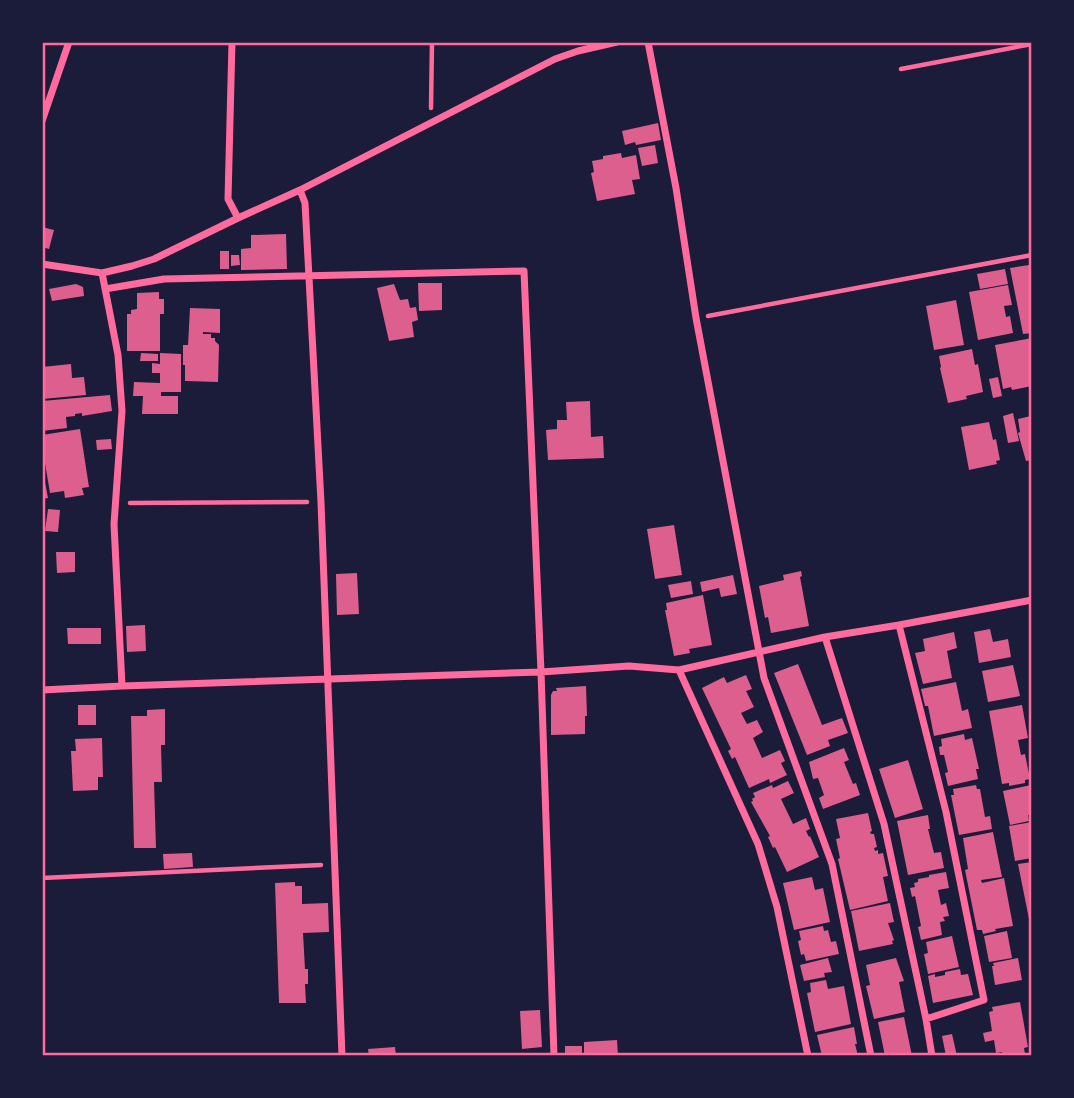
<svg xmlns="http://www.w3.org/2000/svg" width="1074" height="1098" font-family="'DM Sans',sans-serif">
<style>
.building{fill:#dd5f8e}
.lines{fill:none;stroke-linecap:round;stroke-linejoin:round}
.path{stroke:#ff6b9d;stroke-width:4.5}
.minor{stroke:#ff6b9d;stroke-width:7}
.neatline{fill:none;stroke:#ff6b9d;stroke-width:2.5}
</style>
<rect width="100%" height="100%" fill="#1b1b3a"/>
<path class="building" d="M658 123 661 140 636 145 635 142 625 145 622 131Z
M655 145 658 163 642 166 638 148Z
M621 153 622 158 636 155 640 179 632 180 635 194 597 201 591 173 594 172 592 161 603 159V156Z
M42 227 54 230 49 249 42 247Z
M286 234 287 269 241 270V249L251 248V235Z
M220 251H229V269H220Z
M231 255H239L240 265 231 266Z
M1029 265 1032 280V333L1023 334 1010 268Z
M1005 269 1008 284 980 289 977 274Z
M418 283H442V310L419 311Z
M76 284 83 287 84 296 52 301 49 289Z
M394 284 400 300 408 299 410 308 416 307 418 320 412 322 414 337 389 341 377 288Z
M1008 285 1012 305 1004 306 1006 317 1010 316 1013 333 978 340 969 292Z
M159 292V299H164V314H160V351H127V314H131V310L137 309V293Z
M956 300 964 345 934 350 926 306Z
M190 308 220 309V333L203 332V334H211V338H215V341L219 345 218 382 185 381V365H183V345H188Z
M1032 338V386L1012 390 1011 387 1003 389 995 345Z
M972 349 975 365 978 364 983 392 966 396 967 399 948 403 940 368 941 367 939 356Z
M141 353 158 354V361H140Z
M160 353 181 354V392H161V396H178V414H142L143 396H133L134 382 160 383V373H152V363L160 364Z
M71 364 72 378 84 377 86 395 42 399V367Z
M998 377 1002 396 993 398 989 379Z
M110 395 112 411 82 416V413L75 414V416L66 417 67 428 42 431V401Z
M590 401 591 437 603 436 604 458 548 460 546 430 557 429V420H567L566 402Z
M1013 413 1019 441 1008 443 1003 416Z
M1031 416 1032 460 1026 461 1018 433 1020 432 1018 419Z
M989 422 993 440 996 439 1000 460 996 461 997 464 969 470 961 427Z
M80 429 89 487 82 488 84 495 65 498 64 491 50 493 45 463 42 464V435Z
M111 439 112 449 97 450 96 440Z
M44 477 48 498 42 499V478Z
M48 509 60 510 58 532 45 531Z
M674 525 682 575 655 579 647 529Z
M56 552H75V572L57 573Z
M801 571 802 576 800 577 809 626 771 633 768 617 765 618 759 586 784 580 783 575Z
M357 573 359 614 337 615 336 574Z
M733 575 737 594 721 597 719 588 702 592 700 582Z
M691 581 693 594 671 598 668 585Z
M703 595 712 645 689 649 690 653 674 656 665 610H667L666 603Z
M145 625 146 651 127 652 126 626Z
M67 628H101V644H68Z
M990 629 993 642 1008 639 1011 657 979 663 974 632Z
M954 632 957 648 947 651 952 678 923 684 915 653 925 651 923 639Z
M798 664 822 725 842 718 848 733 828 740 830 746 807 755 774 673Z
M1013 665 1020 696 988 702 982 671Z
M746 675 752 689 746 691 754 707 741 713 747 724 757 720 763 732 753 738 762 758 780 750 785 761 781 763 787 775 770 783 769 779 749 788 735 757 732 759 728 751 731 749 702 688 724 677 727 683Z
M956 682 962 711 968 709 972 728 934 736 928 706H925L921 689Z
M586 686 587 716H585V734L551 735V695L553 691H557L556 688Z
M78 705H96V725H78Z
M1022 705 1028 738 1018 740 1021 755 1025 754 1030 779 1025 780V783L1009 786V783L1002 784 989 711Z
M165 709V745H161L162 782H154L156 848H134L131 716H147V710Z
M964 734 965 740 972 738 979 769H976L978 779 948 786 945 773 948 772 944 755H940L939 747 942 746 941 739Z
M102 738 103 777H98V790L73 791 71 751H76L75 739Z
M844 748 849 760 844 762 853 784 856 783 860 795 823 809 819 798 824 795 818 778 813 779 809 762Z
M908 760 923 809 895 818 879 769Z
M788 781 794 793 781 799 793 824 806 818 810 829 806 831 809 837 810 836 819 857 787 872 775 847 773 848 768 837 770 836 751 802 753 801 752 799 755 797 753 793 772 785 773 788Z
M976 785 977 789H980L985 817 990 816 992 829 959 835 951 795H954L953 789Z
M1031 785 1032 814 1028 815 1029 821 1010 825 1003 791Z
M868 813 872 831 870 832 871 834H874L877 847 874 848 875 851 878 850V854L883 853 888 876 883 877 888 901 850 910 838 859 840 858 836 839 840 838 836 819Z
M928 815 930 829H928L934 853 941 852 944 868 908 875 897 821Z
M1032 822V858L1015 861 1009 826Z
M993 832 1002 877 981 880 982 883 1004 878 1013 926 995 929 996 931 983 934 982 930H977L965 870 968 869 963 838Z
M192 853 193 867 164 869 163 854Z
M1032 862V929H1031L1018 864Z
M946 872 949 888 938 890 941 905 946 903 949 916 943 917 945 921 940 922 942 935 921 940 918 927 921 926 915 896 912 897 910 888 915 887 914 883 918 882V879L929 877V875Z
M812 877 815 890 823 888 830 922 794 930 783 883Z
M295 882V886H302V904L328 903 329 932 303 933 305 969H308V984H305L306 1003H279L275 883Z
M890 903 894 922 888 923 894 940 892 941 893 944 859 951 851 911Z
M823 926 824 931 828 930 831 942 836 941 839 954 806 961 804 954 801 955 798 941 801 940 799 931Z
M1007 931 1012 958 989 962 984 936Z
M952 936 959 967 928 974 924 954 928 953 926 942Z
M828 958 832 972 824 973 825 977 804 981 800 965Z
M896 958 904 981 899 982 905 1012 874 1019 866 986 870 985 866 965Z
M1018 958 1022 980 995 985 992 966H994L993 963Z
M960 969 961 975 968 974 973 995 933 1003 928 976 935 974V977L945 975V972Z
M826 980 828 989 844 986 851 1024 815 1032 807 993 811 992 810 983Z
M1020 1002 1028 1047 1024 1048 1025 1054 1003 1056 1002 1052 996 1053 994 1040 985 1042 983 1033 992 1031 989 1012 993 1011 992 1007Z
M540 1010 542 1047 522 1049 520 1011Z
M904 1017 912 1056H885L878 1022Z
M854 1027 857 1044H855L858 1056H822L817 1035Z
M952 1034 957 1056H946L942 1036Z
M617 1040 618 1056H584V1042Z
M565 1046H582V1056H565Z
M395 1047 396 1056H369L368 1049Z"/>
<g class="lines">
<path class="path" d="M901 69 1032 44
M431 108 432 42
M708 316 1032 255
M130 503 307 502
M42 878 321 865"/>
<path class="minor" d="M232 42 228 199 238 218
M648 42 676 188 696 318 764 678 832 864 871 1056
M42 121 69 42
M300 190 555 59 578 51 617 42
M42 264 102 273 132 266 154 259 238 218 300 190 305 203 321 502 342 1056
M102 273 118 355 122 411 114 524 122 686
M105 289 164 279 524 271 541 672 554 1056
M899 625 946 812 984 1000 926 1019
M825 637 884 824 926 1019 932 1056
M679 670 758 844 777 907 808 1056
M42 690 122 686 541 672 629 666 679 670 825 637 899 625 1032 600"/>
</g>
<rect width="1074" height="1098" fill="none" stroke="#1b1b3a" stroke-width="88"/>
<rect x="44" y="44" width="986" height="1010" class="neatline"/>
</svg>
